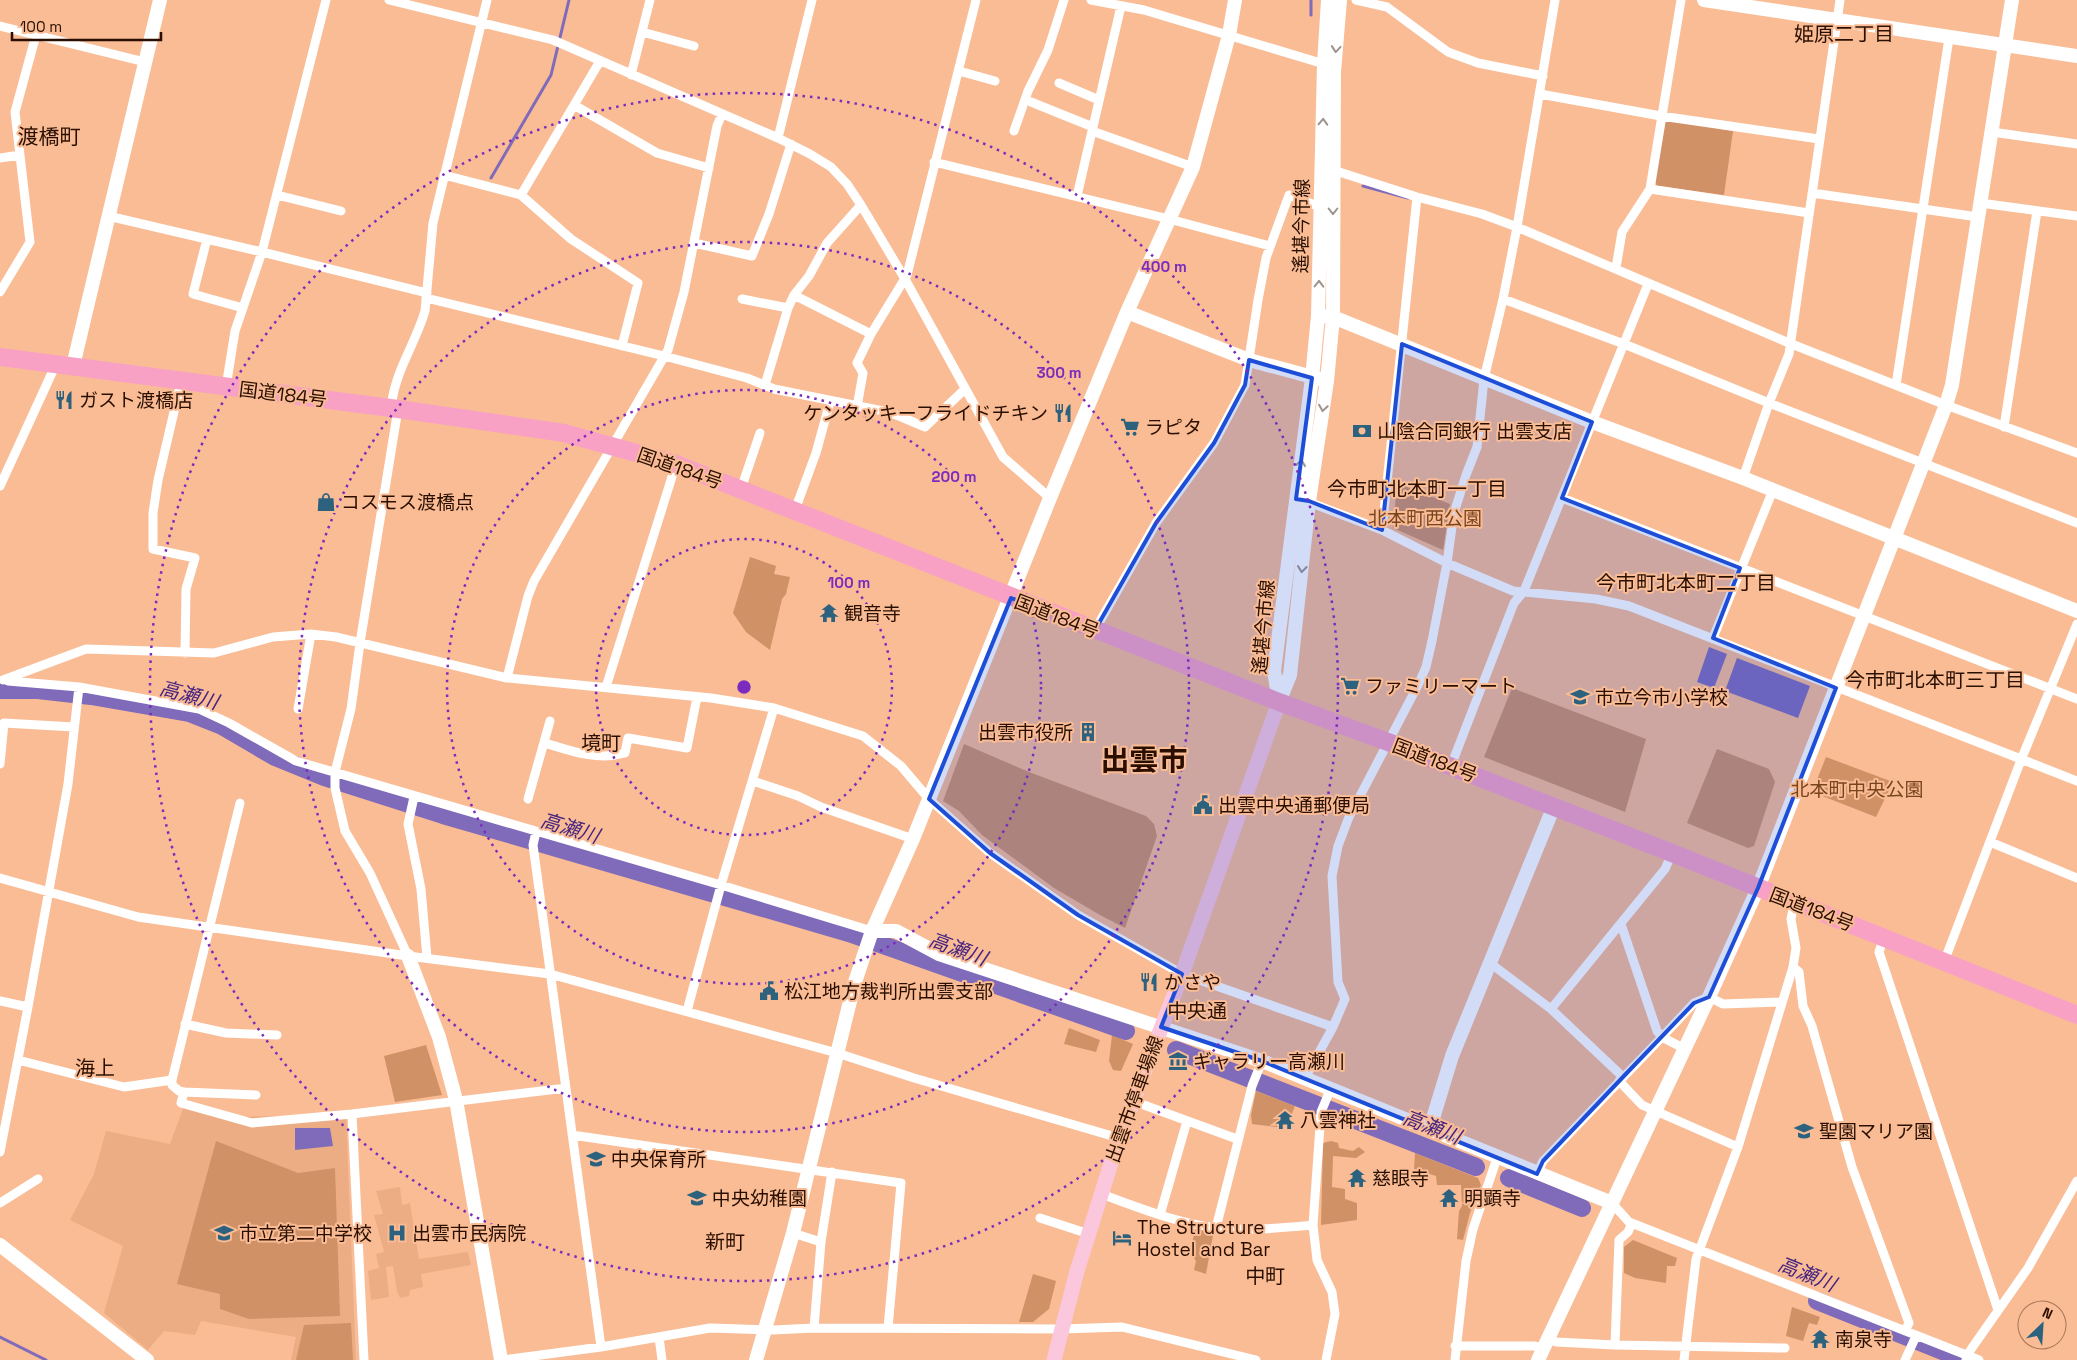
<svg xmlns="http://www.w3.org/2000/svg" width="2077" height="1360" font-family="'Space Grotesk','Noto Sans JP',sans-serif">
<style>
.built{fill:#edad84}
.green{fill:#d09167}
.water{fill:#7f6bb9}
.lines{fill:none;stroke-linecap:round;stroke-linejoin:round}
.stream{stroke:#7f6bb9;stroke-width:3}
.river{stroke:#7f6bb9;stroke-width:18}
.street{stroke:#fff;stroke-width:9}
.secondary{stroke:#fff;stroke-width:14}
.primary{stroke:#fbc7dc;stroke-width:15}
.highway{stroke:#f8a1c4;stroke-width:18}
.oneway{stroke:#9f938c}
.marked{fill:#1d4ed8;fill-opacity:0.2;stroke:#1d4ed8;stroke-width:4;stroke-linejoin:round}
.ring{fill:none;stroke:#7b2cbf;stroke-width:2.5;stroke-dasharray:2.5 5}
.labels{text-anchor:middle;stroke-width:4;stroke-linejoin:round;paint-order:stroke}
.street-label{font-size:19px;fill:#2a0f00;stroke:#f9bc95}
.poi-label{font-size:19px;fill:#2a0f00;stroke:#f9bc95;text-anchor:start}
.park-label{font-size:19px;fill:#79451f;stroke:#f9bc95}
.neighbourhood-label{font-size:20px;fill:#2a0f00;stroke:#f9bc95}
.water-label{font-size:20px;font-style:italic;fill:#452481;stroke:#f9bc95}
.quarter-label{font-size:21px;fill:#2a0f00;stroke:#f9bc95}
.town-label{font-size:29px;font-weight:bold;fill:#2a0f00;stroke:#f9bc95}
.centre{fill:#7b2cbf;stroke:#f9bc95;stroke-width:2.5}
.ring-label{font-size:15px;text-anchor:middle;font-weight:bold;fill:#7b2cbf;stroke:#f9bc95;stroke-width:4;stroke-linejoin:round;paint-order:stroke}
</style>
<rect width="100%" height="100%" fill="#f9bc95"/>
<path class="built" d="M184 1106 221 1117 346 1115 356 1360H291L296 1337 201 1321 195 1335 164 1331 148 1350 104 1313 123 1246 70 1220 94 1174 106 1131 170 1144Z
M400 1187 402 1205 410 1203 419 1259 468 1252 471 1265 421 1274 423 1287 410 1290 409 1296 400 1298 397 1291 393 1266 386 1267 389 1297 371 1300 368 1271 379 1268 376 1254 384 1252 374 1215 383 1214 376 1191Z"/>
<path class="green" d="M1667 120 1733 131 1724 195 1657 186 1655 182 1664 122Z
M1397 483 1450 504 1443 550 1393 528Z
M750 557 776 566 774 574 790 577 786 594 782 599 770 650 746 632 733 613Z
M1512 688 1646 739 1625 812 1484 757Z
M964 744 1029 772 1146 816 1154 824 1157 836 1125 928 1100 915 1054 888 982 835 959 811 943 801Z
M1717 749 1769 769 1775 782 1754 846 1748 848 1687 823Z
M1826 757 1893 782 1876 817 1812 792Z
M1069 1028 1100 1040 1096 1052 1064 1044Z
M1112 1035 1133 1044 1121 1071 1113 1070 1109 1061Z
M426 1045 442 1095 395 1102 384 1056Z
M1256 1091 1295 1106 1291 1116 1277 1127 1252 1124 1251 1115Z
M216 1141 298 1173 335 1168 340 1316 249 1319 220 1309V1294L177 1284Z
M1331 1141 1338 1143 1339 1148 1353 1151 1359 1147 1365 1152 1356 1158 1333 1156 1332 1187 1345 1189V1199L1357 1203V1220L1321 1225 1323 1143Z
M1415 1153 1478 1178 1481 1185 1470 1213 1463 1240 1457 1239 1459 1211 1462 1206 1461 1185H1437L1436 1176 1414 1169Z
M1196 1226 1214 1230 1206 1274 1194 1270 1196 1261 1190 1252Z
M1633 1240 1677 1258 1675 1266H1667L1666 1283 1635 1278 1624 1273V1247Z
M1033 1274 1056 1281 1049 1309 1033 1322H1019Z
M1792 1307 1820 1317 1817 1325 1809 1323 1803 1341 1786 1336Z
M351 1323 353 1360H296L304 1325Z"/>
<path class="water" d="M1709 647 1727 654 1714 688 1697 682Z
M1737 658 1810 686 1798 718 1725 691Z
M295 1128H330L333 1146 295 1150Z"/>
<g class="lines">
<path class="stream" d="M1311 0V15
M491 178 551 75 569 0
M1363 186 1408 198
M0 1337 46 1360"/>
<path class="river" d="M0 690H38L91 696 189 713 222 726 275 757 324 777 443 815 849 933 1126 1031
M1176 1050 1476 1167
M1509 1178 1582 1208
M1817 1301 1965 1360"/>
<path class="street" d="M389 0 553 40 778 138 810 154 831 167 847 184 861 205 905 279 1003 457 1050 498
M1091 0 1144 10 1324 64
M1356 0 1387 7 1448 52 1478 63 1543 76
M0 26 145 62
M642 32 694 46
M959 71 995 81
M631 75 650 0
M1059 83 1099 100
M1540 94 1661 116 1819 139
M1031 102 1093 127
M574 105 657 153 709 168
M1014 131 1028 91 1048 50 1064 0
M1092 131 1193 167
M1992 132 2077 144
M778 138 812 0
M0 158 20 155
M934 162 1169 219 1270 246
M1333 170 1417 197 1482 214 1517 227 1789 343 1946 405 2077 453
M444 175 521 195 571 239 638 283 622 346
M1650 189 1809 213
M1812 193 1978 217
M277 195 341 211
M521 195 600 61
M1077 196 1121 6
M1980 203 2077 216
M108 216 262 252 427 293
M207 239 193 294 243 308
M694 243 752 256 769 214 791 144
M1616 268 1622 232 1650 189 1681 0
M0 292 30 242 15 112 36 35
M794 295 871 334
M426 298 664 356 747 378 774 389 883 411 899 416 925 427 965 389
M742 299 788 308
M1503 299 1624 344 1769 403 2077 523
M181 382 158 480 153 513V549L195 558 186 589 185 653
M765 385 788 308 794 295 809 276 827 243 861 205
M1896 385 1949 38
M226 387 235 331 262 252 326 0
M857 407 863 373 857 363 871 334 907 275 976 0
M2004 427 2037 211
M1743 478 1769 403 1789 354 1840 0
M0 486 56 364
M741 489 760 433
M1562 498 2077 699
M1306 501 1382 530 1447 563 1513 591 1596 599 1629 606 2077 781
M795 510 816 453 830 402
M1382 530 1417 197
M1095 630 1156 523 1214 443 1245 385 1258 300 1266 258 1289 195 1320 207
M1713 638 1773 490
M507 678 528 596 534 581 668 350 684 292 717 126 722 114
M3 680 86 649 214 653 273 637 311 634 336 637 507 678 711 698 774 708 863 736 901 766 929 799 990 853 1078 915 1182 974 1333 1027
M8 681 79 687 199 709 229 723 296 761 721 885 872 931
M606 687 676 464
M298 709 311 634
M545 743C571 751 597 761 625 753L628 738 687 748 697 697
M0 764 4 723 74 727
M1451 766 1514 603 1524 591 1648 284
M753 781 798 796 821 807 913 839
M414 797 408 824 421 889 427 958
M528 799 550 721
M240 803 172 1080V1085L179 1091 184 1092 181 1103 252 1123 352 1114 566 1088
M536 832 533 845 601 1347
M1990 842 2077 878
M0 878 138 917 408 956 550 974 837 1053 914 1078 1119 1138
M1621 924 1657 1031 1662 1037 1694 1003 1709 997 1723 1004 1782 1002
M1884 937 1879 952 1998 1310
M408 956 370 873 345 831 335 788V772L351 709 360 643 398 409 392 401C397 368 416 342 425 311L433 223 487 0
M1944 962 2021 760 2077 624
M1490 963 1551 1009 1623 1077
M1793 967 1799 972 1803 1006 1812 1026 1852 1167 1909 1323 1905 1331
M0 1001 28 1007
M1551 1009 1665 869 1672 853
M687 1011 721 885 774 708
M185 1024 226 1033 277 1035
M18 1060 124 1087 172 1080
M1305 1078 1333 1027 1345 999 1338 982 1332 876 1338 846 1349 817 1418 685 1426 667 1432 641 1447 563 1454 513 1466 475 1477 447 1484 379 1503 299 1517 227 1555 0
M1619 1081 1642 1105 1738 1147
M184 1092 256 1095
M1133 1101 1237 1139
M352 1114 364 1360
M572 1135 901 1183 888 1328
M0 1152 28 1007 68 784 79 687
M1537 1174 1543 1161 1662 1037 1683 1048
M1101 1194C1138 1207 1178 1224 1218 1228 1250 1231 1281 1228 1313 1225
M0 1203 38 1179
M1612 1203 1629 1222 1979 1360
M1160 1215 1187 1121
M1040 1218 1089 1234
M1216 1228 1252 1086 1262 1061
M793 1233 821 1242 814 1328
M821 1242 832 1172
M659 1337 662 1360
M1548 1338 1556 1342 1615 1345 1785 1348
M1615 1345 1619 1240 1628 1232 1632 1223
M1455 1346H1535L1543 1349
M503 1360 601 1347 710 1328 773 1330 814 1328 1062 1329 1122 1327 1256 1360
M1326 1360 1335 1314 1332 1292 1317 1260 1313 1225 1321 1112 1331 1088
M1455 1360 1466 1261 1473 1229 1497 1158
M1684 1360 1696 1259 1738 1147 1793 967 1796 948 1791 919 1794 903
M1905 1360 1916 1336
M1966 1360 1967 1355 2028 1268 2077 1181"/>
<path class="secondary" d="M1704 0 2077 56
M1127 312 1249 360 1320 379
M1318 316 1333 317 1592 422 1743 478 2077 611
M73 366 160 0
M1279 701 1274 671 1312 378 1318 316 1324 64 1328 0
M1279 702 1290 675 1309 501 1327 381 1333 317 1334 72 1340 0
M872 931H896L939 954 1262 1061 1612 1203
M408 956 439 1037 456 1100 501 1360
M1430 1128 1452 1056 1554 806
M0 1245 147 1360
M756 1360 793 1233 854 985 872 931 913 839 1050 498 1127 312 1193 167 1229 35 1235 0
M1538 1360 1709 997 1758 888 1946 405 1952 385 2012 0"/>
<path class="primary" d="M1054 1360 1077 1271 1119 1138 1182 974 1279 702"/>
<path class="highway" d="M0 357 398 409 564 433 676 464 1279 702 1388 742 1672 853 2077 1015"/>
</g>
<defs><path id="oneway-chevron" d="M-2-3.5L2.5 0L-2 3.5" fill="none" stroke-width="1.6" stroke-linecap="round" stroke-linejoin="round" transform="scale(1.25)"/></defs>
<g class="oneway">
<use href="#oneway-chevron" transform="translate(1336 49) rotate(95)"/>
<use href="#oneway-chevron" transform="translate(1323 122) rotate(-88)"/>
<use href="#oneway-chevron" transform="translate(1333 211) rotate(90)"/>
<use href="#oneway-chevron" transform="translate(1319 284) rotate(-89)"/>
<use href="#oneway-chevron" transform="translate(1323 408) rotate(99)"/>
<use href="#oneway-chevron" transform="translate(1301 463) rotate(-82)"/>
<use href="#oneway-chevron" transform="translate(1302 569) rotate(96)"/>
</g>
<path class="marked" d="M1402 344 1592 422 1562 498 1740 568 1713 638 1836 688 1758 888 1709 997 1694 1003 1623 1077 1543 1161 1537 1174 1262 1061 1161 1027 1182 974 1078 915 990 853 929 799 1011 598 1095 630 1156 523 1214 443 1245 385 1249 360 1312 378 1296 499 1309 501 1382 530Z"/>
<g class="ring">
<circle cx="744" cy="687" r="148"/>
<circle cx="744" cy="687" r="297"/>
<circle cx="744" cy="687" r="445"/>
<circle cx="744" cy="687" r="594"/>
</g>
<defs>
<g id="restaurant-bare" transform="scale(1.5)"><path d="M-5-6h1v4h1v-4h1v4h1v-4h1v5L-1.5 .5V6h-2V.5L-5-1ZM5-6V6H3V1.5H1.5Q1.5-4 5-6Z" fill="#2d627e" stroke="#f9bc95" stroke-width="2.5" paint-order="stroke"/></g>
<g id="supermarket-bare" transform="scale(1.5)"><path d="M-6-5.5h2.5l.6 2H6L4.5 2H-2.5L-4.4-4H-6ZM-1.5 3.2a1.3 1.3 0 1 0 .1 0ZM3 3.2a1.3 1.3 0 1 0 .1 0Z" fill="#2d627e" stroke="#f9bc95" stroke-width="2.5" paint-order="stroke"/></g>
<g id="bank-bare" transform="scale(1.5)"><path d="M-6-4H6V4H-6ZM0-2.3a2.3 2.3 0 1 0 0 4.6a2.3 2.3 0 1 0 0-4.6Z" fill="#2d627e" stroke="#f9bc95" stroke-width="2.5" paint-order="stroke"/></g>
<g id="shop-bare" transform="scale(1.5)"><path d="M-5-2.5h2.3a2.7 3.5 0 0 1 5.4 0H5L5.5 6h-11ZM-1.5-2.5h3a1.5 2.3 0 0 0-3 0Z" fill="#2d627e" stroke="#f9bc95" stroke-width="2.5" paint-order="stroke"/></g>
<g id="temple-bare" transform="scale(1.5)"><path d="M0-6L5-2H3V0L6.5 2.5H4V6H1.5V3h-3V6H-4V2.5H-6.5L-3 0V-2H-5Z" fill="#2d627e" stroke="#f9bc95" stroke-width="2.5" paint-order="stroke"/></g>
<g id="school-bare" transform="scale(1.5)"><path d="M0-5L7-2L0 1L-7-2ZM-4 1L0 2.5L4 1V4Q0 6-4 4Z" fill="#2d627e" stroke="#f9bc95" stroke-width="2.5" paint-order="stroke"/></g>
<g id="building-bare" transform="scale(1.5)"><path d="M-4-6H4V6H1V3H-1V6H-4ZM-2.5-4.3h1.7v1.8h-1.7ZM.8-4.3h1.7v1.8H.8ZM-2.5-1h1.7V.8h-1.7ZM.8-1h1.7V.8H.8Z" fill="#2d627e" stroke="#f9bc95" stroke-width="2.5" paint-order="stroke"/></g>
<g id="civic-bare" transform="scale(1.5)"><path d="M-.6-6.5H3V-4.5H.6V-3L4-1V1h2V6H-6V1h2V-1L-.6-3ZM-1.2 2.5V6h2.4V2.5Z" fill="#2d627e" stroke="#f9bc95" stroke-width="2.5" paint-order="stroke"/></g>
<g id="museum-bare" transform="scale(1.5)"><path d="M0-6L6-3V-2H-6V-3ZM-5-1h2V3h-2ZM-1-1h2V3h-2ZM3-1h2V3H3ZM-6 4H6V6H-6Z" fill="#2d627e" stroke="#f9bc95" stroke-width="2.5" paint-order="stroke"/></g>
<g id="hospital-bare" transform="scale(1.5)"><path d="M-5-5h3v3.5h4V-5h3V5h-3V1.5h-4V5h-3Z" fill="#2d627e" stroke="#f9bc95" stroke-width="2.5" paint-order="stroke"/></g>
<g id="hotel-bare" transform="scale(1.5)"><path d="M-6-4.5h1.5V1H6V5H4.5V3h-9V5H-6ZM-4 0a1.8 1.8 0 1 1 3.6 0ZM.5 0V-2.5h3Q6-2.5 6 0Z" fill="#2d627e" stroke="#f9bc95" stroke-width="2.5" paint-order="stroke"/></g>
</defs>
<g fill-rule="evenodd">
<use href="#restaurant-bare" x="64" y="400"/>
<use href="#restaurant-bare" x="1063" y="413"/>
<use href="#supermarket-bare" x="1130" y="427"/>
<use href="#bank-bare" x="1362" y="431"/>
<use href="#shop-bare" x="326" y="502"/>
<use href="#temple-bare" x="829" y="613"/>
<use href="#supermarket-bare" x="1350" y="686"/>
<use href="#school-bare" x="1580" y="697"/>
<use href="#building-bare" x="1088" y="732"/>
<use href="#civic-bare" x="1203" y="805"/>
<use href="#restaurant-bare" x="1149" y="982"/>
<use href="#civic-bare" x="769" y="991"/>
<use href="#museum-bare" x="1178" y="1061"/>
<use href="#temple-bare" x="1285" y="1120"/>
<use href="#school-bare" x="1804" y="1131"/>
<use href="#school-bare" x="596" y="1159"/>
<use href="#temple-bare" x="1357" y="1178"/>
<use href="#school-bare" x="697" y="1198"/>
<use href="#temple-bare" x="1449" y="1198"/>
<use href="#school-bare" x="224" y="1233"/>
<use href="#hospital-bare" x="397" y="1233"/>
<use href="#hotel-bare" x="1122" y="1238"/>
<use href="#temple-bare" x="1820" y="1339"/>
</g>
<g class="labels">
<g class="street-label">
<text transform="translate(1301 226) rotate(-89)" y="7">遙堪今市線</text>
<text transform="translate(283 394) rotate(7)" y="7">国道184号</text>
<text transform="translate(680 468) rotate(19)" y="7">国道184号</text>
<text transform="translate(1057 616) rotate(21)" y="7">国道184号</text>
<text transform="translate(1263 627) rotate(-85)" y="7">遙堪今市線</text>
<text transform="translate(1435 760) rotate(21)" y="7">国道184号</text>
<text transform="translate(1812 909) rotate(21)" y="7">国道184号</text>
<text transform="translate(1134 1099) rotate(-70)" y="7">出雲市停車場線</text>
</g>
<g class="poi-label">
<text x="79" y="407">ガスト渡橋店</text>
<text x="1048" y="420" text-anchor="end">ケンタッキーフライドチキン</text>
<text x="1145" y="434">ラピタ</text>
<text x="1377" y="438">山陰合同銀行 出雲支店</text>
<text x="341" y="509">コスモス渡橋点</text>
<text x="844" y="620">観音寺</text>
<text x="1365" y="693">ファミリーマート</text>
<text x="1595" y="704">市立今市小学校</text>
<text x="1073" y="739" text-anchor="end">出雲市役所</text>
<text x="1218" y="812">出雲中央通郵便局</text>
<text x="1164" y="989">かさや</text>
<text x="784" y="998">松江地方裁判所出雲支部</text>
<text x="1193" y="1068">ギャラリー高瀬川</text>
<text x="1300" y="1127">八雲神社</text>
<text x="1819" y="1138">聖園マリア園</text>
<text x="611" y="1166">中央保育所</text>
<text x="1372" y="1185">慈眼寺</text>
<text x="712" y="1205">中央幼稚園</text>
<text x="1464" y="1205">明顕寺</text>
<text x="1137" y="1234">The Structure<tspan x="1137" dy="22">Hostel and Bar</tspan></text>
<text x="239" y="1240">市立第二中学校</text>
<text x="412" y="1240">出雲市民病院</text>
<text x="1835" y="1346">南泉寺</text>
</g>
<g class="park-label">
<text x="1425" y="525">北本町西公園</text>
<text x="1857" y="796">北本町中央公園</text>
</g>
<g class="neighbourhood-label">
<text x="1844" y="41">姫原二丁目</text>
<text x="1417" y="496">今市町北本町一丁目</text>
<text x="1686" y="590">今市町北本町二丁目</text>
<text x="1935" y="687">今市町北本町三丁目</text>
<text x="601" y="750">境町</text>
<text x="1197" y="1018">中央通</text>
<text x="95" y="1075">海上</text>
<text x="725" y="1249">新町</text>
<text x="1265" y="1283">中町</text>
</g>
<g class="water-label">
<text transform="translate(189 695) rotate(15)" y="7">高瀬川</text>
<text transform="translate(570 828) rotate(17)" y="7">高瀬川</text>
<text transform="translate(958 949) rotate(20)" y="7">高瀬川</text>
<text transform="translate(1432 1127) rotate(21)" y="7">高瀬川</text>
<text transform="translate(1807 1274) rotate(22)" y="7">高瀬川</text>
</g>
<g class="quarter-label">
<text x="49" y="144">渡橋町</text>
</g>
<g class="town-label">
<text x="1144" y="770">出雲市</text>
</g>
</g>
<circle cx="744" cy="687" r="8" class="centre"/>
<g class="ring-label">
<text x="1164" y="272">400 m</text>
<text x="1059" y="378">300 m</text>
<text x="954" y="482">200 m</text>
<text x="849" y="588">100 m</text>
</g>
<g transform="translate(2042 1325) rotate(25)"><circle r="24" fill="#f9bc95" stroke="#a67759"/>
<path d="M0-4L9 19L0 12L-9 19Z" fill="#2d627e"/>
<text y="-8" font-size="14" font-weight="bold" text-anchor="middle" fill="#2a0f00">N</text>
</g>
<path d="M12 32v8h149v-8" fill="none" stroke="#2a0f00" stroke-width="2.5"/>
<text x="20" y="32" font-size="15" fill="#2a0f00" stroke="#f9bc95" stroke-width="4" paint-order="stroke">100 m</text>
</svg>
